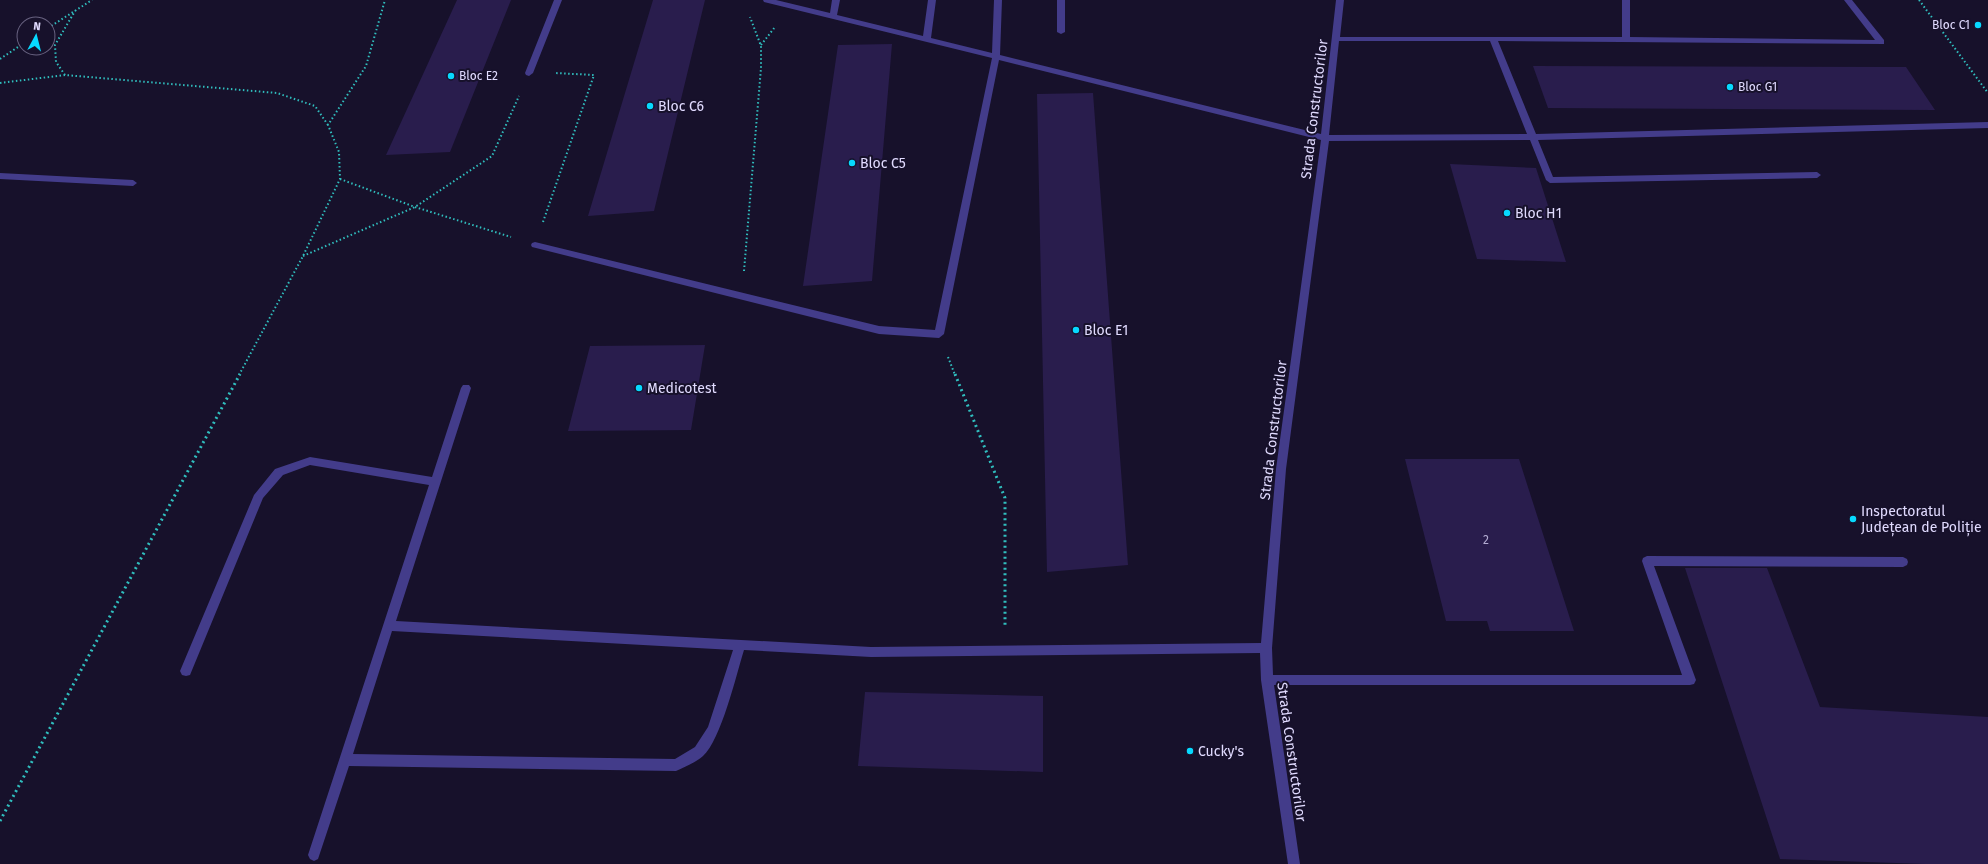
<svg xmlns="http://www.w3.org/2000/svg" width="1988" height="864" font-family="'Fira Sans',sans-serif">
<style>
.building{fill:#291d4d}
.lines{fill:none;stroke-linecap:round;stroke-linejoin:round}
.path-far1{stroke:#30bebe;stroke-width:2;stroke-dasharray:1.5 2.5;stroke-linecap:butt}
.path{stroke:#30bebe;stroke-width:3;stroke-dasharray:2 3.5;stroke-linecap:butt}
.minor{fill:#433c8a;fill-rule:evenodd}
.poi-dot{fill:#07d9ff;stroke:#17112b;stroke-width:1.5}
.labels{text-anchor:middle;stroke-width:4;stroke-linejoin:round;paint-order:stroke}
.far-poi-label{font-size:12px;fill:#e1dbff;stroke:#17112b;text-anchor:start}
.number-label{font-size:12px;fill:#b3acd2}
.poi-label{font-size:14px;fill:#e1dbff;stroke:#17112b;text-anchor:start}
.street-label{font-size:14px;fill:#e1dbff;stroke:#17112b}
</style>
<rect width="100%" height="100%" fill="#17112b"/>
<path class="building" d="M457 0H511L450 152 386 155Z
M653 0H705L654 211 588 216Z
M892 44 872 281 803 286 838 45Z
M1533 66 1906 67 1935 110 1548 108Z
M1093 93 1128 565 1047 572 1037 94Z
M1450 164 1536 168 1566 262 1477 259Z
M705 345 691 430 568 431 590 346Z
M1405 459H1519L1574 631H1490L1487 621H1446Z
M1685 568H1767L1820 707 1988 717V864H1925L1780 859Z
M865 692 1043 696V772L858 766Z"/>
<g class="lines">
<path class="path-far1" d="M1919 0 1988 93
M48 28 92 0
M761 45 775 27
M0 59 24 43
M65 75 56 62 55 45 75 11
M0 83 65 75 277 93 315 106 328 125
M340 179 415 207 511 237
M543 222 594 75 555 73
M303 256 415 207 492 156 519 96
M744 271 761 68V46L750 17
M948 357 955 375
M239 375 303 256 340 179 339 152 328 125 366 66 385 0"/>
<path class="path" d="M955 374 1005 498V625
M0 821 240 374"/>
<path class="minor" d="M554 0H562L533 73 529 76 526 75 525 73Z
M763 0H776L830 13 832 0H840L837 15 923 36 928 0H936L931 38 992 53 994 0H1002L1000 55 1321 134 1336 0H1344L1340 37H1622V0H1630V37L1875 40 1844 0H1852L1884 40V44L1498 41 1536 134 1988 122V128L1538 140 1553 177 1817 172 1821 175 1817 178 1550 183 1546 180 1530 140 1329 141 1286 469 1272 648 1273 675H1682L1642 561 1643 558 1647 556 1903 557 1907 559 1908 562 1907 565 1903 567 1654 566 1696 680 1694 684 1690 685H1274L1300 864H1288L1261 680 1260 653 871 657 744 650C736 676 721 740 703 756 696 762 685 767 676 771L349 766 318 859 314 861 310 859 308 855 429 485 310 465 283 475 263 498 190 675 186 676 182 675 180 671 254 495 275 469 310 457 432 477 461 388 463 385H469L471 388 396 621 871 647 1261 643 1276 469 1321 140 999 60 944 334 939 338 879 334 532 247 531 245 532 243 535 242 879 326 935 330 992 58 764 2ZM1339 41H1490L1527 134 1329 135ZM392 631 733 650 708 727 695 747 675 759 353 754Z
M1057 0H1065V32L1061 34 1057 32Z
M0 173 133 180 137 183 133 186 0 179Z"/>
</g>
<g class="poi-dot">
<circle cx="1978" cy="25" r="4"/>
<circle cx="451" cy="76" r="4"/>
<circle cx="1730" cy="87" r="4"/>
<circle cx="650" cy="106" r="4"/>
<circle cx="852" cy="163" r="4"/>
<circle cx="1507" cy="213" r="4"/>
<circle cx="1076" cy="330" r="4"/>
<circle cx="639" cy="388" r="4"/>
<circle cx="1853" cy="519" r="4"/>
<circle cx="1190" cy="751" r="4"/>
</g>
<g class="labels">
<g class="far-poi-label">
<text x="1970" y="29" text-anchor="end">Bloc C1</text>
<text x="459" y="80">Bloc E2</text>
<text x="1738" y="91">Bloc G1</text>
</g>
<g class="number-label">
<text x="1486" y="544">2</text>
</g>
<g class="poi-label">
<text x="658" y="111">Bloc C6</text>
<text x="860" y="168">Bloc C5</text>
<text x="1515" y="218">Bloc H1</text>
<text x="1084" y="335">Bloc E1</text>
<text x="647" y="393">Medicotest</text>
<text x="1861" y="516">Inspectoratul<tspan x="1861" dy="16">Județean de Poliție</tspan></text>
<text x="1198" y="756">Cucky's</text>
</g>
<g class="street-label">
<text transform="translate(1314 109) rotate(-83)" y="5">Strada Constructorilor</text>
<text transform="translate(1273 430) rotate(-83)" y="5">Strada Constructorilor</text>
<text transform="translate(1292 752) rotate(82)" y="5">Strada Constructorilor</text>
</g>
</g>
<g transform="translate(36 36) rotate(7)"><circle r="19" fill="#17112b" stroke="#686280"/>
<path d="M0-3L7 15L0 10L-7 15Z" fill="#07d9ff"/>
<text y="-6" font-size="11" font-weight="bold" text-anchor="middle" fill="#e1dbff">N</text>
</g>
</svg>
